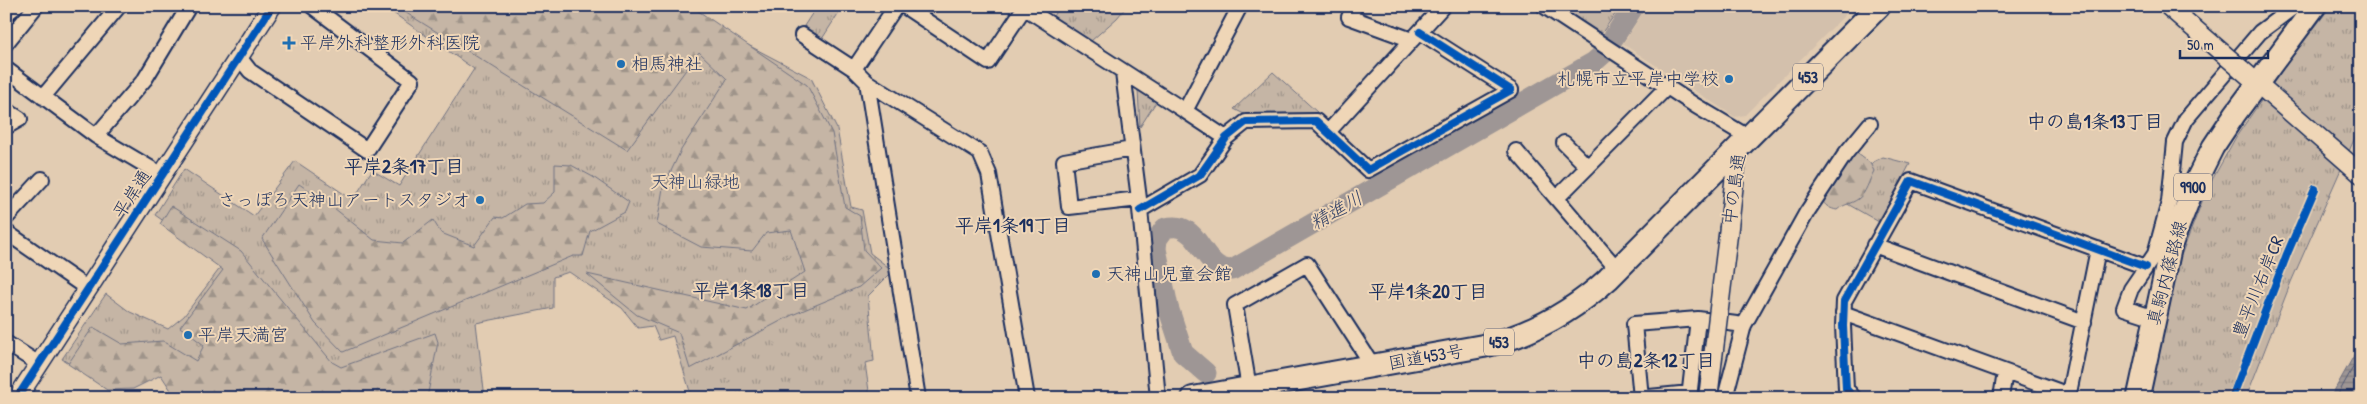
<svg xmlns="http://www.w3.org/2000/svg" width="2367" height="404" font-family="'Patrick Hand','Klee One',sans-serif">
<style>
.built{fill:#d3c0ac}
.grass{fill:url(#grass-tufts);stroke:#707282}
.forest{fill:url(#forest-firs);stroke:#707282}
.water{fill:url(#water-rules);stroke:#6a6d7f}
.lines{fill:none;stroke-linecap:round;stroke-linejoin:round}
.shore{stroke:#4f5874;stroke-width:1}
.river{stroke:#9e9695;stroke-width:21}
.minor-casing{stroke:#1b2f5e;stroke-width:18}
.tertiary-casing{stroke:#1b2f5e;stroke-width:21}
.primary-casing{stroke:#1b2f5e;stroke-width:25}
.trunk-casing{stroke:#1b2f5e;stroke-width:26}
.minor{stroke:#efd6b7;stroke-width:14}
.tertiary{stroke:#efd6b7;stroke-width:18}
.primary{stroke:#efd6b7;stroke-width:21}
.trunk{stroke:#efd6b7;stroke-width:22}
.tertiary-bridge-casing{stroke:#1b2f5e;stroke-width:21;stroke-linecap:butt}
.tertiary-bridge{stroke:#efd6b7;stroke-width:18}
.cycleway-casing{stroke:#efd6b7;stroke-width:11}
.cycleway{stroke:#0057b8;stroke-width:8}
.poi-dot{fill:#1f6fb2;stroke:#efd6b7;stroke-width:2}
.labels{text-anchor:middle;stroke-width:4;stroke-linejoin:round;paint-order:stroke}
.shield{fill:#efd6b7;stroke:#5b6179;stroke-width:1}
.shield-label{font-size:16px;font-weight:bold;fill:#1b2f5e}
.poi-label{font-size:18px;fill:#1b2f5e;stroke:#efd6b7;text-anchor:start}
.park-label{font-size:18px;fill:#344369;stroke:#efd6b7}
.street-label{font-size:18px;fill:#1b2f5e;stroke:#efd6b7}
.neighbourhood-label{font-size:19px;font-weight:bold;fill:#1b2f5e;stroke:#efd6b7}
.water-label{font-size:19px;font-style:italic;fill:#354469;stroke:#efd6b7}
</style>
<defs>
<pattern id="grass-tufts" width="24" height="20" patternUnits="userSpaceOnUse" patternTransform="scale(1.25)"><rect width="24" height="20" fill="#c5b5a5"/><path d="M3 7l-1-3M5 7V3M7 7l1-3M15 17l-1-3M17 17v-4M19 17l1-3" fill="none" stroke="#9f948a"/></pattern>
<pattern id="forest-firs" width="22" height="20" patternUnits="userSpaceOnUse" patternTransform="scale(1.25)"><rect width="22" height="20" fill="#c5b5a5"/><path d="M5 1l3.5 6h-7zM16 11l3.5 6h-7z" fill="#9f948a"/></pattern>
<pattern id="water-rules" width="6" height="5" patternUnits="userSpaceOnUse" patternTransform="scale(1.25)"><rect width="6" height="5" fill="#9e9695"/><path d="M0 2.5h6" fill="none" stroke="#807b7d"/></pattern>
</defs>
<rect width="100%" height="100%" fill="#e2ccb2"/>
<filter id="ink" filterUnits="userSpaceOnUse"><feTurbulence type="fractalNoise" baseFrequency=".02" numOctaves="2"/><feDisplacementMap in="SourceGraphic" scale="10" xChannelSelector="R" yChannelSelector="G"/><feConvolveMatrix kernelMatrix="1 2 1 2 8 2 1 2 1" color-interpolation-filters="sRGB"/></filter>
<g filter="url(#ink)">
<path class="built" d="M1647 6H1854L1745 115 1735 117 1623 44Z"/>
<path class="grass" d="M383 6H684L706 23 811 78 837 129 851 207 862 210 870 253 893 271 868 296 874 361 865 363 870 398H692L673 336 659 340 653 326 638 328 622 308 569 272 553 277V308L476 323 485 398H179L163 372 106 387 62 359 106 294 130 312 168 329 184 316 224 263 155 215 184 169 254 216 295 161 353 200 372 170 399 186 474 69Z
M817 6H843L822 39 804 26Z
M1060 6H1127L1117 18 1091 41 1053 16Z
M1559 6H1621L1601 34Z
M2331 6H2361V124L2291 282 2246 398H2149L2180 258 2207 189 2236 137 2283 69Z
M1273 72 1318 113 1244 114 1234 109Z
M1138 90 1156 102 1140 127Z
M1883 157 1910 164 1879 222 1844 202 1873 162Z"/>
<path class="forest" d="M395 6H481L488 9 491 6H691L807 85 832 133 845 207 860 216 864 250 881 268 859 287 792 315 690 369 679 333 637 315 587 274 747 310 805 272 791 230 766 233 752 251 701 247 657 224 663 188 681 150 727 79 699 52 627 150Z
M1854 151 1870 163 1874 171C1869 180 1866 194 1858 199 1851 204 1844 204 1837 210 1831 209 1824 206 1822 199Z
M555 164 571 165 593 177 629 202 625 212 590 231 583 256H573L343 352 315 323 262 239 299 184 329 204 374 240 403 243 433 220 441 233 474 246 495 217 503 218 525 204 543 203 555 192Z
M171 206 241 251 332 362 341 367 435 333 438 342 427 398H176L161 375 133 389 107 390 68 364 93 327 122 344 163 341 196 361 204 345 180 327 223 270 160 224Z"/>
<path class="water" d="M2361 343V398H2330L2334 391Z"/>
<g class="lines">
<path class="shore" d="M2336 398 2361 353"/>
<path class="river" d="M1206 373 1183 353 1168 307 1156 249 1157 239 1165 228C1170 227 1176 226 1181 228 1202 235 1205 270 1232 270L1594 62 1603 54 1634 6"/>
<g class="minor-casing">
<path id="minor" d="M904 6 988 62 1024 8
M1022 6 1185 111 1240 6
M1355 6 1349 17 1412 40
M1544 6 1696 106 1748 137
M6 14 16 6
M802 35 854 69 867 82 980 153 989 174 1027 398
M6 43 36 6
M239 57 250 71 367 150 412 81 312 6
M6 69 96 136 162 175
M854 69 896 6
M1123 73 1139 199 1158 398
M867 82 918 398
M43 97 119 6
M6 110 20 119 6 127
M1185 111 1226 138
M1328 132 1443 6
M96 136 145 79 189 6
M1564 143 1588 167
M1132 149 1064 161 1069 207 1139 199
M1516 151 1617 269
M1557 198 1667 87
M1140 210 1200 175 1226 138 1246 122 1316 121 1368 170 1511 90 1420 32
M6 218 42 179
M6 232 88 289
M1874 245 2084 322
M1843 313 2069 395
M2155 318 2124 308 2131 289 2155 254 2169 202 2175 142 2186 119 2260 32 2295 6
M6 343 39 364
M1249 388 1235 305 1307 264 1373 366
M1639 398 1690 393
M1641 398 1634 324 1698 319 1744 325
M1689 398 1698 319
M1725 398 1744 325 1807 212 1846 153 1870 124
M1854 398 1846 389 1843 326 1844 301 1911 181 2146 267
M2001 398 2005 372
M2068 398 2098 249"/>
</g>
<g class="tertiary-casing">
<path id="tertiary" d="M2241 69 2361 174
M1729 227 1738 148
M17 398 272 6"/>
</g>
<g class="primary-casing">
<path id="primary" d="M2138 398 2171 245 2197 179 2213 147 2235 114 2315 6"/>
</g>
<g class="trunk-casing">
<path id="trunk" d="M1193 398 1483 346C1530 335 1572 312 1608 279L1879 6"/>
</g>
<use href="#minor" class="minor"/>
<use href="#tertiary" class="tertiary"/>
<use href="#primary" class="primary"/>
<use href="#trunk" class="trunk"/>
<g class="tertiary-bridge-casing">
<path id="tertiary-bridge" d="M2168 6 2241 69
M1708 398 1729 227"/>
</g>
<use href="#tertiary-bridge" class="tertiary-bridge"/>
<g class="cycleway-casing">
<path id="cycleway" d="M1140 210 1200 175 1226 138 1246 122 1316 121 1368 170 1511 90 1420 32
M17 398 272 6
M1854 398 1846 389 1843 326 1844 301 1911 181 2146 267
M2232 398 2287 254 2315 189"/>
</g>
<use href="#cycleway" class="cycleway"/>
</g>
</g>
<g class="poi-dot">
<path d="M286.5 35.5h5v5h5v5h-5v5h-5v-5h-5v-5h5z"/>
<circle cx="621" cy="64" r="5"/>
<circle cx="1729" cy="79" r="5"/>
<circle cx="480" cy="200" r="5"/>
<circle cx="1096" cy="274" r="5"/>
<circle cx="188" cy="335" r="5"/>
</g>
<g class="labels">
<g class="shield">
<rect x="1793" y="63.5" width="30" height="27" rx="4"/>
<rect x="2174" y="173.5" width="38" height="27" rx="4"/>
<rect x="1484" y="328.5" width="30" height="27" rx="4"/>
</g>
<g class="shield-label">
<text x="1808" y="83">453</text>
<text x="2193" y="193">9900</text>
<text x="1499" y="348">453</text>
</g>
<g class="poi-label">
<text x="300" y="49">平岸外科整形外科医院</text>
<text x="631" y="70">相馬神社</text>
<text x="1719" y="85" text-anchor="end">札幌市立平岸中学校</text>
<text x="470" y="206" text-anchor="end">さっぽろ天神山アートスタジオ</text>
<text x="1106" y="280">天神山児童会館</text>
<text x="198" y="341">平岸天満宮</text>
</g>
<g class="park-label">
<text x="695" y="188">天神山緑地</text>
</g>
<g class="street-label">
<text transform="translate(1734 189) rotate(-82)" y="6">中の島通</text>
<text transform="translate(132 194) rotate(-57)" y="6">平岸通</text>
<text transform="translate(2167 273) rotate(-75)" y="6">真駒内篠路線</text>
<text transform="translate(2258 287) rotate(-68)" y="6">豊平川右岸CR</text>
<text transform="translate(1426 357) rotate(-10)" y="6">国道453号</text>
</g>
<g class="neighbourhood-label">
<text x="2095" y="128">中の島1条13丁目</text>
<text x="404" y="173">平岸2条17丁目</text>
<text x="1013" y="232">平岸1条19丁目</text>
<text x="751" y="297">平岸1条18丁目</text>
<text x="1428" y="298">平岸1条20丁目</text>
<text x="1646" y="367">中の島2条12丁目</text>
</g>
<g class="water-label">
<text transform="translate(1336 210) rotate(-30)" y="7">精進川</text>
</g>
</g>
<rect width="2367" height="404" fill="none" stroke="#efd6b7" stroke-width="25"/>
<rect x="12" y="12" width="2342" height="379" fill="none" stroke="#1b2f5e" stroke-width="2" filter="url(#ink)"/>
<path d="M2180 50v8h88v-8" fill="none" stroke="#1b2f5e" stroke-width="2.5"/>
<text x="2187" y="50" font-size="15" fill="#1b2f5e" stroke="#efd6b7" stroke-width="4" paint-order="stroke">50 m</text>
</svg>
